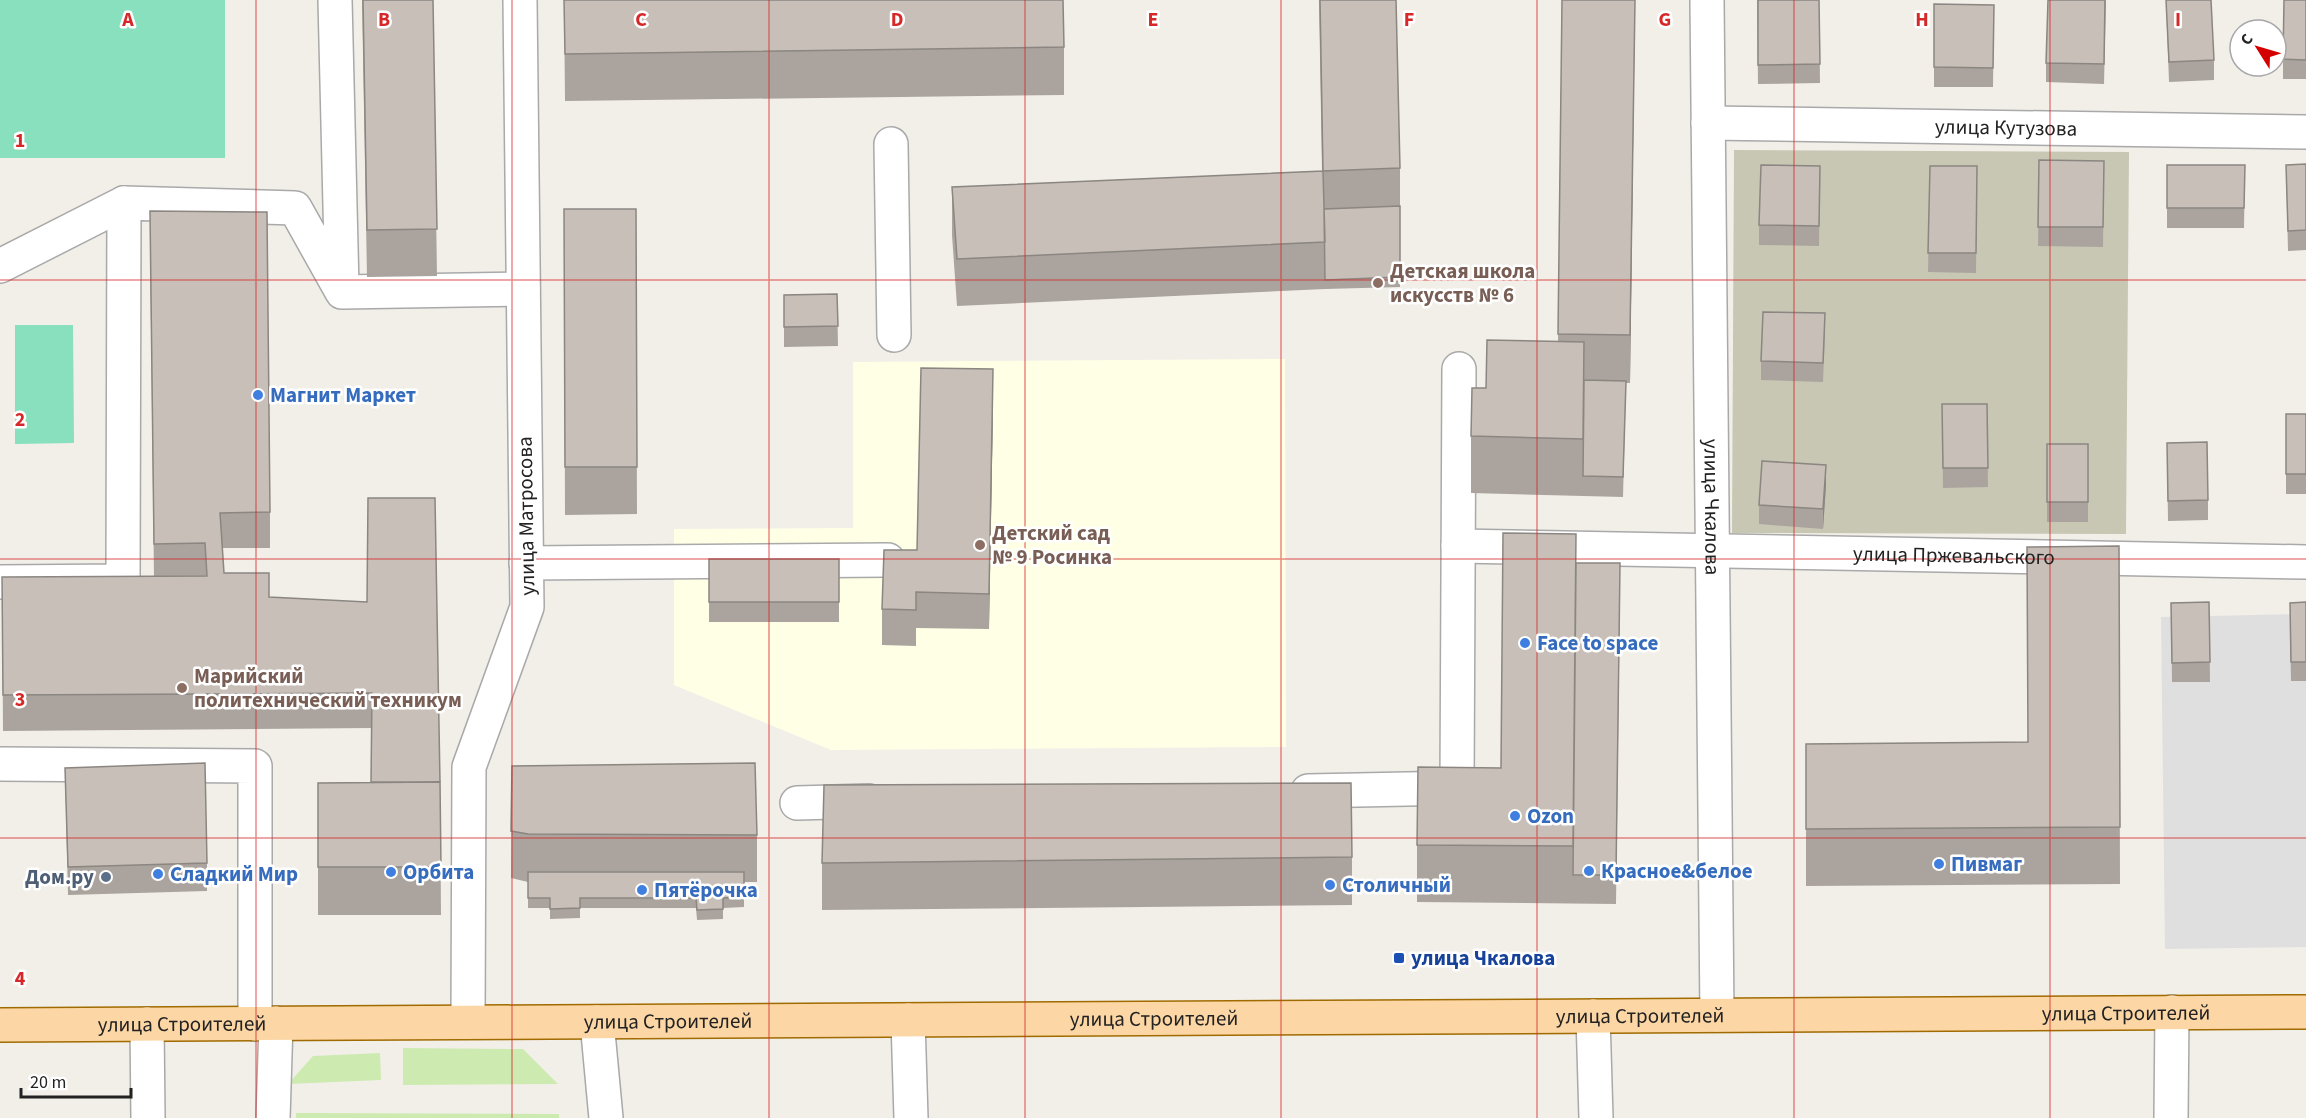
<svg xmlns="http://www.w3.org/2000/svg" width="2306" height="1118" font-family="'Source Sans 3',sans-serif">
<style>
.residential{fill:#e0dfdf}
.education{fill:#ffffe5}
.construction{fill:#c7c7b4}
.grass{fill:#cdebb0}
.pitch{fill:#88e0be}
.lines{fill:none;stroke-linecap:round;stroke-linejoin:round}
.minor-casing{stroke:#a9a9a9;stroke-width:36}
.major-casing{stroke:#a06b00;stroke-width:36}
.minor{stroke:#fff;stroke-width:33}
.major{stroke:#fcd6a4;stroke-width:33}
.wall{fill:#aba49e}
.shaded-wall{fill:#8b8681}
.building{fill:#c7bfb8;stroke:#8b8681;stroke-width:1.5}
.grid{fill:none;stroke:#d62828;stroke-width:1.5;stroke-opacity:0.55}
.education-dot{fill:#8d6e63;stroke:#fff;stroke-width:2}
.shop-dot{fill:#3f7fe0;stroke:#fff;stroke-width:2}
.service-dot{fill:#5c6f8a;stroke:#fff;stroke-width:2}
.transit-dot{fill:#1a4fb4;stroke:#fff;stroke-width:2}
.labels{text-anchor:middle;stroke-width:5;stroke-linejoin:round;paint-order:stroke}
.street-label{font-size:21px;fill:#222;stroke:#fff}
.education-label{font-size:21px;font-weight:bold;fill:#785e54;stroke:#fff;text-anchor:start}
.shop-label{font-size:21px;font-weight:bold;fill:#366cbe;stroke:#fff;text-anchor:start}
.service-label{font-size:21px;font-weight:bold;fill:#4e5e75;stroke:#fff;text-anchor:end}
.transit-label{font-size:21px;font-weight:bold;fill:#164399;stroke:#fff;text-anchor:start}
.grid-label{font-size:20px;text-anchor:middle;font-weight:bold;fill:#d62828;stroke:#fff;stroke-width:5;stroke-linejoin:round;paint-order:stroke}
</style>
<rect width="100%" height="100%" fill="#f2efe9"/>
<path class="residential" d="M2306 614V947L2165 949 2161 617Z"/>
<path class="education" d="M1285 359 1286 747 831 750 674 685V529L853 528V362Z"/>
<path class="construction" d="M1734 150 2129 152 2126 534 1732 533Z"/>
<path class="grass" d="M403 1048 523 1049 558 1084 403 1085Z
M380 1053 381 1080 288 1084 313 1056Z
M296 1113 559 1114V1118H296Z"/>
<path class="pitch" d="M0 0H225V158H0Z
M15 325H73L74 443 15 444Z"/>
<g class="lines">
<g class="minor-casing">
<g id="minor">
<path d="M335 0 342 288"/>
<path id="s1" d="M1707 0 1717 1015"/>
<path id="s2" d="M1708 123 2306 132"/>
<path d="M891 144 894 335"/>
<path d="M0 266 124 203"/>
<path id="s3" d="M1458 546 2306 562"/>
<path d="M526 563 888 560"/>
<path d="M0 582 123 581 124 203 295 208 342 292 523 289"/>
<path d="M0 764 255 766V1024"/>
<path d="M1308 791 1457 788 1459 369"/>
<path d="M797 803 869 801"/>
<path d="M1593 1016 1596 1118"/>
<path d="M908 1020 911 1118"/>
<path d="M468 1022 469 767 527 607 520 0"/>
<path d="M597 1022 606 1118"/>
<path d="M147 1024 148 1118"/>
<path d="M273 1118 276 1023"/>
<path d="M2171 1118 2172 1012"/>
</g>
</g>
<g class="major-casing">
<g id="major">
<path id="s4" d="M0 1025 2306 1012"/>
</g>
</g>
<use href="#minor" class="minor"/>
<use href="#major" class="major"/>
</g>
<path class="wall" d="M362 0H433L437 276 367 277Z
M564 0 1064 47V95L565 101Z
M1319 0H1396L1400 168V287L1325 289 957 306 952 235V187L1322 171Z
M1562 0H1635L1630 383H1626L1623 497 1471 493V436L1486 388 1558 342Z
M1757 0H1819L1820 83 1758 84Z
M2106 0 2104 84 2046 82V63Z
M2166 0 2214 60V80L2169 82Z
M2306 0V79H2283V59Z
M1934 4 1994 5 1993 87H1934Z
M2039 160 2104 161 2103 247 2038 246Z
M2306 164V250L2288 251 2286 165Z
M2167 165H2245L2244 228H2167Z
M1820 166 1819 246 1759 245V225Z
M1930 166H1977L1976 273 1928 272Z
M564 209H636L637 514 565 515Z
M150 247 270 512V548H222L224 573 269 597 367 602 440 782 441 915H318V783H371L372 728 3 731 2 577H154Z
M837 294 838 346 784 347V295Z
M1825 333 1823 382 1761 380V361Z
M1942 404H1987L1988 487 1943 488Z
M993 405 989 629 916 628V646L882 645V609L917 550Z
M2286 414H2306V494H2286Z
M2167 443 2208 500V520L2168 521Z
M2047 444H2088V522H2047Z
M1826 485 1823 529 1759 524V505Z
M2119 546 2120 884 1806 886V744L2027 742Z
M709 559H839V622H709Z
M1576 563 1620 592 1616 904 1417 902V845L1501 768Z
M2209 602 2210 682H2172L2171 603Z
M2306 602V681H2291L2290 622Z
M512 766 757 835V882H744V907L723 908V919L697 920 696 908H580V918L550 919V908H528V882L511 878Z
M65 768 207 863V891L68 895Z
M1352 857V905L822 910V863Z"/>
<path class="shaded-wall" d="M1635 0 1630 383V335Z
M993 369V405L989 629V594Z
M1826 465V485L1823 529V509Z"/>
<path class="building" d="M363 0H433L437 229 367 230Z
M564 0H1063L1064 47 565 54Z
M1320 0H1396L1400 168 1323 171 1325 242 957 259 952 187 1323 171Z
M1562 0H1635L1630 335 1558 334Z
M1758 0H1819L1820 64 1758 65Z
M2048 0H2105L2104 64 2046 63Z
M2166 0H2211L2214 60 2169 62Z
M2284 0H2306V60L2283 59Z
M1934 4 1994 5 1993 68 1934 67Z
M2039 160 2104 161 2103 227H2038Z
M2306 164V230L2288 231 2286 165Z
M1761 165 1820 166 1819 226 1759 225Z
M2167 165H2245L2244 208H2167Z
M1930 166H1977L1976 253H1928Z
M1400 206V277L1325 280 1324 209Z
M564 209H636L637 467H565Z
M150 211 267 212 270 512 220 513 224 573H269V597L367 602 368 498H435L440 782H371L372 693 3 695 2 577 207 576 205 543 154 544Z
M837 294 838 326 784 327V295Z
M1763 312 1825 313 1823 363 1761 361Z
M1487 340 1584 342 1583 439 1471 436 1472 388H1486Z
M921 368 993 369 989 594 916 592V610L882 609 884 550H917Z
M1584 380 1626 381 1623 477 1583 476Z
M1942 404H1987L1988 468H1943Z
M2286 414H2306V474H2286Z
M2207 442 2208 500 2168 501 2167 443Z
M2047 444H2088V502H2047Z
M1762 461 1826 465 1823 509 1759 505Z
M1503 533 1576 534 1573 846 1417 845 1418 767 1501 768Z
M2119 546 2120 827 1806 829V744L2028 742 2027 547Z
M709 559H839V602H709Z
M1576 563H1620L1616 875H1573Z
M2209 602 2210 662 2172 663 2171 603Z
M2306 602V662H2291L2290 603Z
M205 763 207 863 68 867 65 768Z
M755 763 757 835 528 834 511 831 512 766Z
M440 782 441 867H318V783Z
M1351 783 1352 857 822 863 824 785Z
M528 872H744V897L723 898V909L697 910 696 898H580V908L550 909V898H528Z"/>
<path class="grid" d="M256 0V1118M512 0V1118M769 0V1118M1025 0V1118M1281 0V1118M1537 0V1118M1794 0V1118M2050 0V1118M0 280H2306M0 559H2306M0 838H2306"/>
<g class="education-dot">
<circle cx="1378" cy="283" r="6"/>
<circle cx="980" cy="545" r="6"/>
<circle cx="182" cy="688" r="6"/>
</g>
<g class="shop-dot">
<circle cx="258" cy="395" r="6"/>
<circle cx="1525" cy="643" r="6"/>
<circle cx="1515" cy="816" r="6"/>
<circle cx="1939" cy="864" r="6"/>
<circle cx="1589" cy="871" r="6"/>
<circle cx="391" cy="872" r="6"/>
<circle cx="158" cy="874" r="6"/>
<circle cx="1330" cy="885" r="6"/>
<circle cx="642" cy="890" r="6"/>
</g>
<circle class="service-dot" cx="106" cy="877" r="6"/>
<rect class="transit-dot" x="1393" y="952" width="12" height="12" rx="3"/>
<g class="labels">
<g class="street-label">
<text dy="7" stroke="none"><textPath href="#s2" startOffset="298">улица Кутузова</textPath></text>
<text dy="7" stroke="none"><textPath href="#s1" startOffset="507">улица Чкалова</textPath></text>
<text transform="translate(526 516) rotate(-91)" y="7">улица Матросова</text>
<text dy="7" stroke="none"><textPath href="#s3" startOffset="496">улица Пржевальского</textPath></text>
<text dy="7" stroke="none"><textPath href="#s4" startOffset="2126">улица Строителей</textPath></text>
<text dy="7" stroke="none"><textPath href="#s4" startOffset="1640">улица Строителей</textPath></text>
<text dy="7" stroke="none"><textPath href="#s4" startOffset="1154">улица Строителей</textPath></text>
<text dy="7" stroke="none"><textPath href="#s4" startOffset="668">улица Строителей</textPath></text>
<text dy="7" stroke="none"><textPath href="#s4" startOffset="182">улица Строителей</textPath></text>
</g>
<g class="education-label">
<text x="1390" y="278">Детская школа<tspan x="1390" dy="24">искусств № 6</tspan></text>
<text x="992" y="540">Детский сад<tspan x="992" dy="24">№ 9 Росинка</tspan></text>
<text x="194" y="683">Марийский<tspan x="194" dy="24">политехнический техникум</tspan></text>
</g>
<g class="shop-label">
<text x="270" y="402">Магнит Маркет</text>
<text x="1537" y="650">Face to space</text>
<text x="1527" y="823">Ozon</text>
<text x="1951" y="871">Пивмаг</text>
<text x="1601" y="878">Красное&amp;белое</text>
<text x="403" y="879">Орбита</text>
<text x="170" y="881">Сладкий Мир</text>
<text x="1342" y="892">Столичный</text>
<text x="654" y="897">Пятёрочка</text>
</g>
<g class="service-label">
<text x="94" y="884">Дом.ру</text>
</g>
<g class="transit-label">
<text x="1411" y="965">улица Чкалова</text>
</g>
</g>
<g class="grid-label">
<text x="128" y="26">A</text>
<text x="384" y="26">B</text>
<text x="641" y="26">C</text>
<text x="897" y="26">D</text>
<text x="1153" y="26">E</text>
<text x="1409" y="26">F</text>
<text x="1665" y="26">G</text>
<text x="1922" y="26">H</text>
<text x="2178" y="26">I</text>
<text x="20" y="147">1</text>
<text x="20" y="426">2</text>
<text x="20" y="706">3</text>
<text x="20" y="985">4</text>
</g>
<g transform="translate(2258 48) rotate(307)"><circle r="28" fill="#ffffff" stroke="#a7a7a7" stroke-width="1.5"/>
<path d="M0-4.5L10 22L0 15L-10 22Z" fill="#d40000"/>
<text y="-9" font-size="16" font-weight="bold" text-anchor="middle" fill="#222222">С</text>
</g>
<path d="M21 1088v9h110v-9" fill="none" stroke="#222222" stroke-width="3"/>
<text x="30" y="1088" font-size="18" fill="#222222" stroke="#ffffff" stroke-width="4.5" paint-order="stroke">20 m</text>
</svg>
